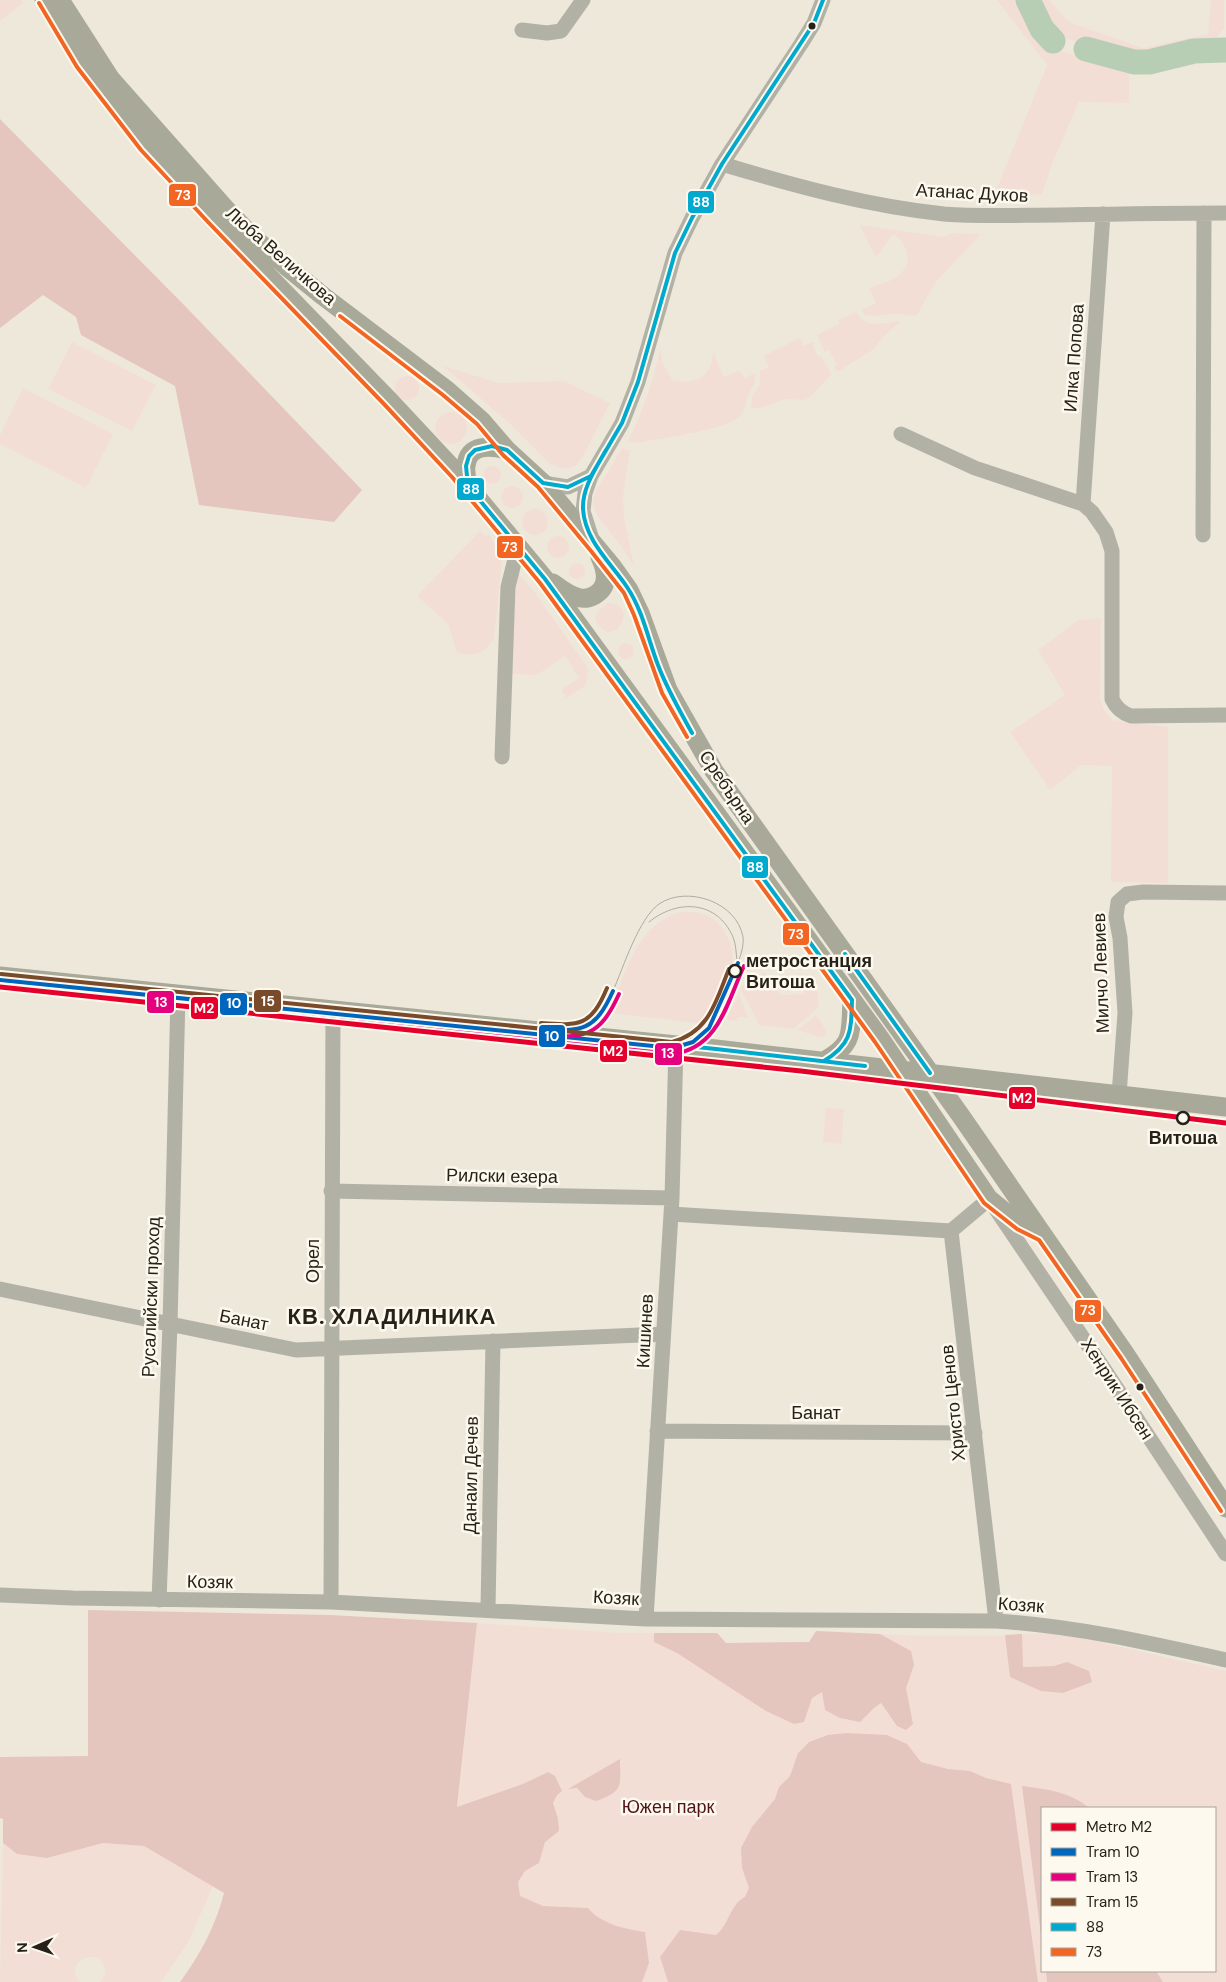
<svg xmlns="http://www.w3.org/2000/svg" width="1226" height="1982" font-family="'DM Sans',sans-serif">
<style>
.green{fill:#f3ded6;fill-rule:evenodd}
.forest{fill:#e4c6be}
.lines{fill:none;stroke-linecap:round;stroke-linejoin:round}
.river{stroke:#b8ceb4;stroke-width:25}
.minor{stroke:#b1b2a5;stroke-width:15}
.major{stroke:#a8a999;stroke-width:19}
.tram{stroke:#adaca0;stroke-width:1}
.bus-1-casing{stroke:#fdf9ef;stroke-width:8}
.bus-2-casing{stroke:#fdf9ef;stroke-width:8}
.bus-1{stroke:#00a9ce;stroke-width:4}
.bus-2{stroke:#f26522;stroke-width:4}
.tram-1-casing{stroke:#fdf9ef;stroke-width:8}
.tram-2-casing{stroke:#fdf9ef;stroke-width:8}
.tram-3-casing{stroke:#fdf9ef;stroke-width:8}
.tram-1{stroke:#0065bd;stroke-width:4}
.tram-2{stroke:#e5007d;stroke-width:4}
.tram-3{stroke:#7a4b2a;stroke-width:4}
.metro-1-casing{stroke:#fdf9ef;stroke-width:9}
.metro-1{stroke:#e4002b;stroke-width:5}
.bus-dot{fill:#262219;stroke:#fdf9ef;stroke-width:2}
.stop-dot{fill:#fdf9ef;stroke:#262219;stroke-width:2.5}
.labels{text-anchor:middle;stroke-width:5;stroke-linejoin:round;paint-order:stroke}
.street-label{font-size:18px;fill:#262219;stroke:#fdf9ef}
.stop-label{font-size:18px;font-weight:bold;fill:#262219;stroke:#fdf9ef;text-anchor:start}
.park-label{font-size:18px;fill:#4f1514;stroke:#fdf9ef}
.district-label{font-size:22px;font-weight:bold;letter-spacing:1px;fill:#262219;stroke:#fdf9ef}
.line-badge{stroke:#fdf9ef;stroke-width:2}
.badge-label{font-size:14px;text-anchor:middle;font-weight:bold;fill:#fff}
</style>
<rect width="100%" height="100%" fill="#eee8db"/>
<path class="green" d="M0 0H21L23 3 0 21Z
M997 0H1019L1034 34 1049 48 1129 70V103L1079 102 1052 164 1042 195 995 193 1047 65Z
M1032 0H1049L1069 22 1143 48 1208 34 1211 0H1224V29L1210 44 1145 58 1125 55 1056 36 1042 22Z
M860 225 944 237 952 233 981 234 935 283 917 315C909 318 904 314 897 314 885 314 876 318 864 315L862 310 876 303 869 288C878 284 891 282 898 276 914 263 908 243 893 234L876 258Z
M856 312C866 329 882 323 899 321V323L884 336 874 349 837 372 834 367 837 365 829 350 825 352 817 335 839 324V320Z
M800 338 804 346 812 342 818 357 821 356 831 373 830 376 811 396 805 400 786 399 764 407 751 409 752 396 760 384V371L769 367 764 356Z
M72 342 156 385 132 431 48 389Z
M661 347 662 362 673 381C698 383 711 378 713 352L724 377 740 370 744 378 755 373C756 385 754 384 749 394 745 401 746 410 740 416 727 430 657 439 636 443L628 441C644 410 653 380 661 347Z
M443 366 499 383 564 381 610 403 584 455 576 466 564 469 550 464 508 422Z
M395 388a12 12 0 1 1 24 0a12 12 0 1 1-24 0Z
M23 388 113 434 86 488 0 444V435Z
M435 428a16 16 0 1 1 32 0a16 16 0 1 1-32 0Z
M622 448 630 451 623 496 624 517 634 566 621 546 601 521 595 511 593 503 595 493Z
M483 475a9 9 0 1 1 18 0a9 9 0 1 1-18 0Z
M501 497a11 11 0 1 1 22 0a11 11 0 1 1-22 0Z
M522 522a13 13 0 1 1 26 0a13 13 0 1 1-26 0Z
M480 531 486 537 489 534 502 558 494 638C484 654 475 657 457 653L448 624 417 596Z
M547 547a11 11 0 1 1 22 0a11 11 0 1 1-22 0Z
M569 571a8 8 0 1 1 16 0a8 8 0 1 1-16 0Z
M516 570 533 590 588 668 586 685 567 698 561 690 579 678 565 656 537 675 512 674Z
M607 603C640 602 617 648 599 626 590 615 601 610 607 603Z
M1101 619 1100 698 1104 710 1112 720 1168 727V883L1111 882 1112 766 1081 765 1050 790 1010 732 1065 695 1038 650 1078 620Z
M618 651a8 8 0 1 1 16 0a8 8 0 1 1-16 0Z
M682 912C692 912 703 912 712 918 726 927 736 950 732 967 727 985 714 1006 706 1024L610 1013C624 975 637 923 682 912Z
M763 972 781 995 805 994 795 977 802 973 818 994 819 1007 793 1029 759 1025 741 989 743 985 754 984Z
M739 995 748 1017H738L737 1021 728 1020 727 1017Z
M816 1015 826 1030 825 1036 819 1037 798 1030Z
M826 1108 844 1109 842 1144 823 1142Z
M477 1623 621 1633H718L726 1643 809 1642 816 1631 925 1636H994L1050 1633 1091 1640 1226 1671V1982H439ZM1042 1808H1215V1971H1042Z
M3 1843 17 1854 47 1858 103 1843 144 1846 213 1886 188 1943 161 1982H100L105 1975C107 1943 60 1959 80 1982H0Z"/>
<path class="forest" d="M0 119 185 306 362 490 334 522 199 505 175 386 81 335 76 317 43 295 0 328Z
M88 1610 330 1615 477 1623 457 1807 523 1784 548 1772 555 1776 562 1791 557 1795 553 1803 558 1819 559 1831 545 1842 539 1863 525 1871 518 1882 520 1896 543 1906 588 1908C601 1924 625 1929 645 1932L649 1963 642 1982H180C200 1955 216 1925 224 1893L144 1846 103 1843 47 1858 17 1854 3 1843V1819L0 1818V1757L88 1756Z
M816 1631 880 1634 911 1651 914 1665 906 1688 913 1724 906 1730 897 1726 881 1703 874 1708 860 1722 840 1718 825 1710 822 1692 812 1698 804 1722 794 1724 766 1711 677 1653 654 1642V1633H717L726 1643 809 1642Z
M1022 1634 1023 1667 1054 1666 1067 1662 1089 1671 1092 1682 1063 1693 1041 1691 1010 1677 1005 1635Z
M846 1733 887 1735 907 1744 921 1762 948 1769 970 1771 986 1778 1011 1784 1038 1982H668L660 1957 680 1930 716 1935C729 1925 730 1904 745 1897L749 1888 742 1868 741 1848 752 1827 775 1799 779 1787 790 1776 798 1753 809 1742 828 1735Z
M620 1759C620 1785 625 1791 596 1801L585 1797 577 1788 568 1789Z
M1022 1786C1046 1789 1071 1792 1089 1808H1042V1943Z
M1046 1971H1156L1163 1982H1047Z"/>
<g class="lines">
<path class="river" d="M1028 0 1042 29 1053 41
M1086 49 1134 62H1149L1194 51 1226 50"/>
<path class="minor" d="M522 30 547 33 561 31 583 0
M722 164C795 186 868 206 944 214 982 217 1021 215 1059 215 1114 214 1170 213 1226 213
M901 434 975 468 1083 504 1092 512 1106 532 1112 551V699C1116 708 1122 713 1131 716L1226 715
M543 483 568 487 591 476
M1083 504 1103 214
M1203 535 1204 213
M591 536 583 511 585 493 591 476 622 423 638 382 675 253 692 218 722 164 801 44 814 23 823 0
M502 757 508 587 514 563 523 552
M1119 1095 1125 1013 1120 938 1116 917 1118 902 1127 894 1143 892 1226 893
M331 1191 672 1198
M671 1214 951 1231
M951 1231 989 1199 1106 1372 1226 1554
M951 1231 996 1621
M0 1289 296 1350 663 1334
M657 1431 975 1433
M0 1595 73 1598 331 1602 646 1619 996 1621C1075 1626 1150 1643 1226 1660
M159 1600 170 1325 178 995
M331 1602 333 1010
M488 1609 493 1341
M646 1619 672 1198 676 1045"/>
<path class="major" d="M44 0 82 63 146 146 212 218 389 400 457 473 545 579 880 1038 989 1199 1020 1224 1039 1233
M60 0 110 78 225 208 252 236 286 266 323 296 447 390 481 420 507 450 543 483 612 566 629 590 640 613 668 690 714 771 961 1116 1126 1355 1226 1508
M468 486C467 480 465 472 466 466 468 443 491 446 507 450
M553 583C561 589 570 596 580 598 586 599 590 598 595 595 610 586 606 570 600 557
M0 976 716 1049 1226 1107
M824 1061C855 1044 850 1033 852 1000"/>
<path class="tram" d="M649 922C677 899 717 900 733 937 736 944 736 953 737 960
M613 991C623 968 639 918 659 904 687 885 737 902 743 937 744 946 741 954 738 963"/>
<g class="bus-1-casing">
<path id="bus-1" d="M823 0 814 23 722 164 692 218 675 253 638 382 622 423 591 476 568 487 543 483 507 450 492 446 475 450 469 456 466 466 468 486 545 579 852 1000C851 1031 852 1044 824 1061
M606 450C596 468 582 488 583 509 585 541 611 563 627 587 643 611 648 639 658 665 667 689 680 711 692 733
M845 954 930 1073
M0 976 716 1049 865 1066"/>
</g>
<g class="bus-2-casing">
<path id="bus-2" d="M39 3 77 67 141 150 208 222 384 404 452 477 540 583 875 1042 984 1203 1017 1229 1039 1240 1121 1358 1221 1511
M340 316 443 395 477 424 503 455 538 487 591 551 624 593 634 615 662 693 687 737"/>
</g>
<use href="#bus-1" class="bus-1"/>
<use href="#bus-2" class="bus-2"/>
<g class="tram-1-casing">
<path id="tram-1" d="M0 980 673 1048 693 1042 709 1028 738 963
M541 1029C582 1032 595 1031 613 991"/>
</g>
<g class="tram-2-casing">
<path id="tram-2" d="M0 986 673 1054C719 1048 727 1002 744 966
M541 1035C585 1039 600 1036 619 994"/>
</g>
<g class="tram-3-casing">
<path id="tram-3" d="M1 974 672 1042C710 1032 716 1000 729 969
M541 1023C580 1026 591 1026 607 988"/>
</g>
<use href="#tram-1" class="tram-1"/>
<use href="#tram-2" class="tram-2"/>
<use href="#tram-3" class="tram-3"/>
<g class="metro-1-casing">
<path id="metro-1" d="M0 987 801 1071 1226 1123"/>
</g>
<use href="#metro-1" class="metro-1"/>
</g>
<g class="bus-dot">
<circle cx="812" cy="26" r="4.5"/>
<circle cx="1140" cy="1387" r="4.5"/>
</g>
<g class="stop-dot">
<circle cx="735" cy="971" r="6"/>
<circle cx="1183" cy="1118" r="6"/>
</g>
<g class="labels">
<g class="street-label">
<text transform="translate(972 193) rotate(3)" y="6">Атанас Дуков</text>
<text transform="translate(281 256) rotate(41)" y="6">Люба Величкова</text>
<text transform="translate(1074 358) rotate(-86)" y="6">Илка Попова</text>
<text transform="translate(727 787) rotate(56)" y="6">Сребърна</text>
<text transform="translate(1101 973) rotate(-92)" y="6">Милчо Левиев</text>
<text transform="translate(502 1176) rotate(1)" y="6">Рилски езера</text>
<text transform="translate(313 1261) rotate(-90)" y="6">Орел</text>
<text transform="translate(151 1297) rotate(-88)" y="6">Русалийски проход</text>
<text transform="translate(244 1320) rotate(11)" y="6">Банат</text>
<text transform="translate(645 1331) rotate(-87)" y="6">Кишинев</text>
<text transform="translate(1117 1389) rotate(57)" y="6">Хенрик Ибсен</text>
<text transform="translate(953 1403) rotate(-96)" y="6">Христо Ценов</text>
<text x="816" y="1419">Банат</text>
<text transform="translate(471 1475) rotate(-89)" y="6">Данаил Дечев</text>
<text transform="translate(210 1582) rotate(1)" y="6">Козяк</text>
<text transform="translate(616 1598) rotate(3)" y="6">Козяк</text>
<text transform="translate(1021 1605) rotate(4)" y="6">Козяк</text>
</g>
<g class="stop-label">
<text x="746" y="967">метростанция<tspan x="746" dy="21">Витоша</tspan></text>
<text x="1183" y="1144" text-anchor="middle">Витоша</text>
</g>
<g class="park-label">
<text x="668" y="1813">Южен парк</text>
</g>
<g class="district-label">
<text x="392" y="1324">КВ. ХЛАДИЛНИКА</text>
</g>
</g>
<g class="line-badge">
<rect x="168" y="183" width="29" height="24" rx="5" fill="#f26522"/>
<rect x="687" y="190" width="28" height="24" rx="5" fill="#00a9ce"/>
<rect x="456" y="477" width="29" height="24" rx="5" fill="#00a9ce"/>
<rect x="496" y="535" width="28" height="24" rx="5" fill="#f26522"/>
<rect x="741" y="855" width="28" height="24" rx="5" fill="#00a9ce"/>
<rect x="782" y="922" width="28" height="24" rx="5" fill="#f26522"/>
<rect x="253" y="989" width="29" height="24" rx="5" fill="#7a4b2a"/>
<rect x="146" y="990" width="29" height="24" rx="5" fill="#e5007d"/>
<rect x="219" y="992" width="29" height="24" rx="5" fill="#0065bd"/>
<rect x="190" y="996" width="29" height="24" rx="5" fill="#e4002b"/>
<rect x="538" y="1024" width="28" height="24" rx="5" fill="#0065bd"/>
<rect x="599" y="1039" width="29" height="24" rx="5" fill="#e4002b"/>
<rect x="654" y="1042" width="29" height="24" rx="5" fill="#e5007d"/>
<rect x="1008" y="1086" width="28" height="24" rx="5" fill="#e4002b"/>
<rect x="1074" y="1299" width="28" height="24" rx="5" fill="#f26522"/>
</g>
<g class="badge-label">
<text x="183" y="200">73</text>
<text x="701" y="207">88</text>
<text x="471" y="494">88</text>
<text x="510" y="552">73</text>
<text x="755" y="872">88</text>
<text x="796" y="939">73</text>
<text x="268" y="1006">15</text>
<text x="161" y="1007">13</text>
<text x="234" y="1008">10</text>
<text x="204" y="1013">M2</text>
<text x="552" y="1041">10</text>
<text x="613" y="1056">M2</text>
<text x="668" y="1058">13</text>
<text x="1022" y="1103">M2</text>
<text x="1088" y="1315">73</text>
</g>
<rect x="1041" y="1807" width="175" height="165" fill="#fdf9ef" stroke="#a7a399"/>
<rect x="1051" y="1823" width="25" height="8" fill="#e4002b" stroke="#a7a399"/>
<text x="1086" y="1832" font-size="15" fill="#262219">Metro M2</text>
<rect x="1051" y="1848" width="25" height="8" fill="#0065bd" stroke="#a7a399"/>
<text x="1086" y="1857" font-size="15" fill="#262219">Tram 10</text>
<rect x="1051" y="1873" width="25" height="8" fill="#e5007d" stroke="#a7a399"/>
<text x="1086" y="1882" font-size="15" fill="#262219">Tram 13</text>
<rect x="1051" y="1898" width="25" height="8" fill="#7a4b2a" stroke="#a7a399"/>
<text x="1086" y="1907" font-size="15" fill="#262219">Tram 15</text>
<rect x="1051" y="1923" width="25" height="8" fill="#00a9ce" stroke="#a7a399"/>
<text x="1086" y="1932" font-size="15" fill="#262219">88</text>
<rect x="1051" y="1948" width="25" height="8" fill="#f26522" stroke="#a7a399"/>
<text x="1086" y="1957" font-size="15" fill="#262219">73</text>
<g transform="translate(35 1947) rotate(268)" stroke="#fdf9ef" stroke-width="4" paint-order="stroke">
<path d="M0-4L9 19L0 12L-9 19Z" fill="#262219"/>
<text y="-8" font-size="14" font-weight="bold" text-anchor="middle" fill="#262219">N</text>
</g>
</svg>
